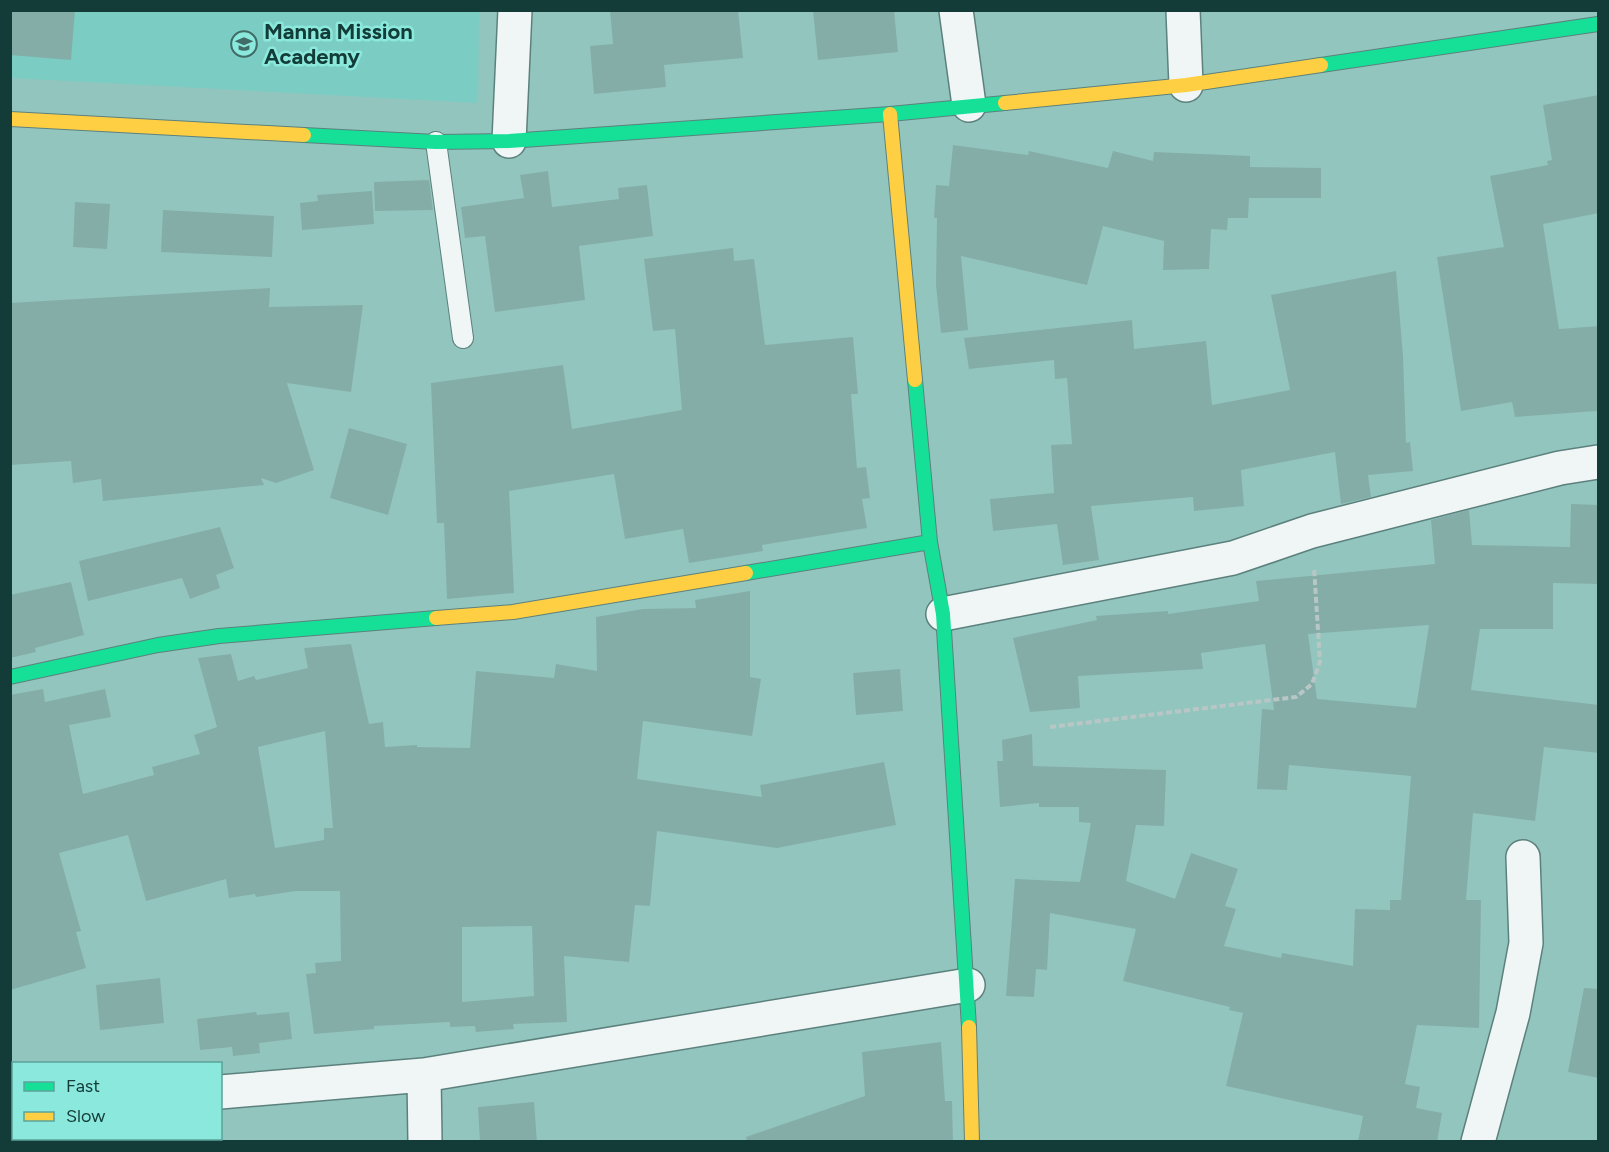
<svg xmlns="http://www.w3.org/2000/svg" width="1609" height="1152" font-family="Figtree,sans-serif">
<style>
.built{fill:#7bccc2}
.building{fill:#85ada8;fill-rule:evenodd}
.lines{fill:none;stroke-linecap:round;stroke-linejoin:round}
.lane-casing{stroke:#5c817d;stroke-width:22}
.street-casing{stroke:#5c817d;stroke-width:36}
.fast-casing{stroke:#5c817d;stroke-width:16}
.slow-casing{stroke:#5c817d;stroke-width:16}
.path{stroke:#b8c7c5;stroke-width:4;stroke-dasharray:6 3;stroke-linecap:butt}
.lane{stroke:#eff6f5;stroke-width:20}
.street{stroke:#eff6f5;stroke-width:33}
.fast{stroke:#16e098;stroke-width:14}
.slow{stroke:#ffcf43;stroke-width:14}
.labels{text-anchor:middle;stroke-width:5;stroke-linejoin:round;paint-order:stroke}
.poi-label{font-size:22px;font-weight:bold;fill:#133b37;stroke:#8be8dc;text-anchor:start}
</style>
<rect width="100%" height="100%" fill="#93c5bf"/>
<path class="built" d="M10 11H479L478 103 11 78Z"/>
<path class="building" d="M10 10H75L71 60 10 55Z
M610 10H738L743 58 664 65 666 87 594 94 590 46 613 44Z
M813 10H894L898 52 818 60Z
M1599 95V213L1543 224 1559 329 1599 326 1597 411 1515 417 1512 402 1461 411 1437 257 1504 247 1490 176 1548 165 1547 161 1552 160 1543 105Z
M953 145 1028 155 1029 151 1108 168 1113 151 1153 161 1154 152 1250 156V167L1321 168V198H1249L1248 218H1228L1227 230 1211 229 1209 269 1163 270 1164 241 1103 226 1087 285 961 256 968 330 941 333 936 285 937 218H934L936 185 949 186Z
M548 171 552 207 619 199 618 188 647 185 653 236 579 246 585 300 495 312 485 236 465 238 461 207 524 198 520 175Z
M429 180 433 210 375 211 374 182Z
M372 191 374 224 302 230 300 203 318 201 317 195Z
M75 202 110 204 107 249 73 247Z
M163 210 274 216 272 257 161 252Z
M733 248 734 261 754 259 765 345 853 337 858 394H851L857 468 866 467 870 498 862 499 867 528 762 545 763 551 689 563 683 529 625 539 614 474 509 491 514 593 447 599 444 523H437L431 383 563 365 572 429 682 410 675 329 653 331 644 259Z
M1396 271 1403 356 1406 443 1410 442 1413 471 1368 475 1371 497 1341 504 1335 452 1241 470 1244 506 1194 511 1193 497 1091 506 1099 560 1063 565 1057 524 993 531 990 499 1054 493 1051 445 1072 444 1067 378 1055 379 1054 360 969 369 964 338 1132 320 1134 349 1206 341 1212 405 1290 390 1271 295Z
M270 288 269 307 363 305 351 392 287 383 314 470 276 483 261 478 264 485 103 501 101 479 73 483 71 461 10 465V303Z
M349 428 407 444 388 515 330 498Z
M1571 504 1599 505V584L1553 583V629H1480L1471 690 1599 705V753L1544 747 1535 821 1473 813 1466 900H1481L1479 1028 1417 1025 1405 1084 1420 1087 1416 1108 1442 1113 1437 1142H1358L1363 1116 1226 1086 1243 1013 1229 1010 1230 1007 1123 981 1136 929 1050 913 1047 970 1036 969 1034 997 1006 996 1015 879 1080 882 1091 823 1079 822V807H1039V803L1000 807 997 761H1003L1002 740 1032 734 1033 766 1166 770 1164 826 1136 825 1126 881 1175 899 1191 853 1238 869 1225 906 1236 909 1224 946 1281 958 1282 953 1353 966 1355 909 1390 910V900H1401L1411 776 1289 765 1287 790 1257 789 1262 709 1274 710 1265 644 1201 653 1203 669 1078 676 1080 708 1030 712 1013 638 1097 620 1096 616 1168 611V614L1259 601 1256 581 1435 564 1431 520 1469 510 1472 545 1570 547ZM1429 625 1416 708 1317 699 1308 634Z
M220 527 234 568 216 575 220 588 190 599 182 578 88 601 79 561Z
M71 582 84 635 35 648 36 652 10 658V595Z
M750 591V677L761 679 752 736 643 721 637 779 762 797 760 785 884 762 896 825 777 848 657 831 650 906 635 905 629 962 564 956 567 1022 513 1024 514 1029 476 1032 475 1026 450 1027V1022L374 1026V1029L314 1034 306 974 316 973 315 963 341 961 340 891H296L256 897 255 894 229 898 226 879 146 901 128 835 59 853 81 931 76 932 86 968 10 990V695L43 689 45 702 105 689 111 717 69 725 83 794 154 775 152 767 200 754 194 735 217 727 198 658 231 654 238 681 254 676 256 680 308 668 304 648 351 644 369 724 383 722 385 747 417 745V747L470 748 476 671 554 678 556 664 597 671 596 617 643 609 696 608 695 600ZM325 731 333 828H324V840L275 848 258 747ZM532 926 534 996 462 1002V927Z
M900 669 903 711 856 715 853 673Z
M160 978 164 1023 100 1030 96 985Z
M1584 988 1599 989V1078L1568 1072Z
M256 1012 257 1015 289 1012 292 1039 259 1043 260 1053 233 1056 232 1047 200 1050 197 1019Z
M941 1042 945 1101H952L953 1142H747L746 1137 865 1096 862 1052Z
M534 1102 537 1142H480L478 1107Z"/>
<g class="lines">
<g class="lane-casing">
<path id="lane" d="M436 142 463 338"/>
</g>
<g class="street-casing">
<path id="street" d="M956 10 969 105
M1183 10 1186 85
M509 141 515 10
M943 614 1233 558 1312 531 1560 468 1598 462
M424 1075 968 985
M220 1092 424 1075 425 1142
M10 1109H14
M1478 1142 1513 1013 1526 943 1523 857"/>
</g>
<g class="fast-casing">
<path id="fast" d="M1321 65 1598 24
M304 135 436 142 509 141 890 114 1005 103
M915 380 930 542 943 614 969 1027
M746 573 930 542
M10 677 158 645 219 636 436 618"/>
</g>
<g class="slow-casing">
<path id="slow" d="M1005 103 1186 85 1321 65
M890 114 915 380
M10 119 304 135
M436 618 513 612 746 573
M969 1027 972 1142"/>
</g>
<path class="path" d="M1050 727 1296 697 1312 684 1320 662 1314 567"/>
<use href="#lane" class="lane"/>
<use href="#street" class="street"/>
<use href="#fast" class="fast"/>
<use href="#slow" class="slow"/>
</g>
<defs>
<g id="school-ring" transform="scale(1.35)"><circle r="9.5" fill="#8be8dc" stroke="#406b67" stroke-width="1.5"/><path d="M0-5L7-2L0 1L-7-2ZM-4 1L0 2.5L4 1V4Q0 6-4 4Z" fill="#406b67"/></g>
</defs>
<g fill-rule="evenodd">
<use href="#school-ring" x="244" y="44"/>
</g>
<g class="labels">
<g class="poi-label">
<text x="264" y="39">Manna Mission<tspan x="264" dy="25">Academy</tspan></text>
</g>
</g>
<rect width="1609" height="1152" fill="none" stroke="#133b37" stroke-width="24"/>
<rect x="12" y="1062" width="210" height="78" fill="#8be8dc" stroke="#5ba39a" stroke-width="1.5"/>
<rect x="24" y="1082" width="30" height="9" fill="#16e098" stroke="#5ba39a" stroke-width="1.5"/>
<text x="66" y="1092" font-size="18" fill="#133b37">Fast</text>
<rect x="24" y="1112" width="30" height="9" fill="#ffcf43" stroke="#5ba39a" stroke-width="1.5"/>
<text x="66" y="1122" font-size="18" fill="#133b37">Slow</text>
</svg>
